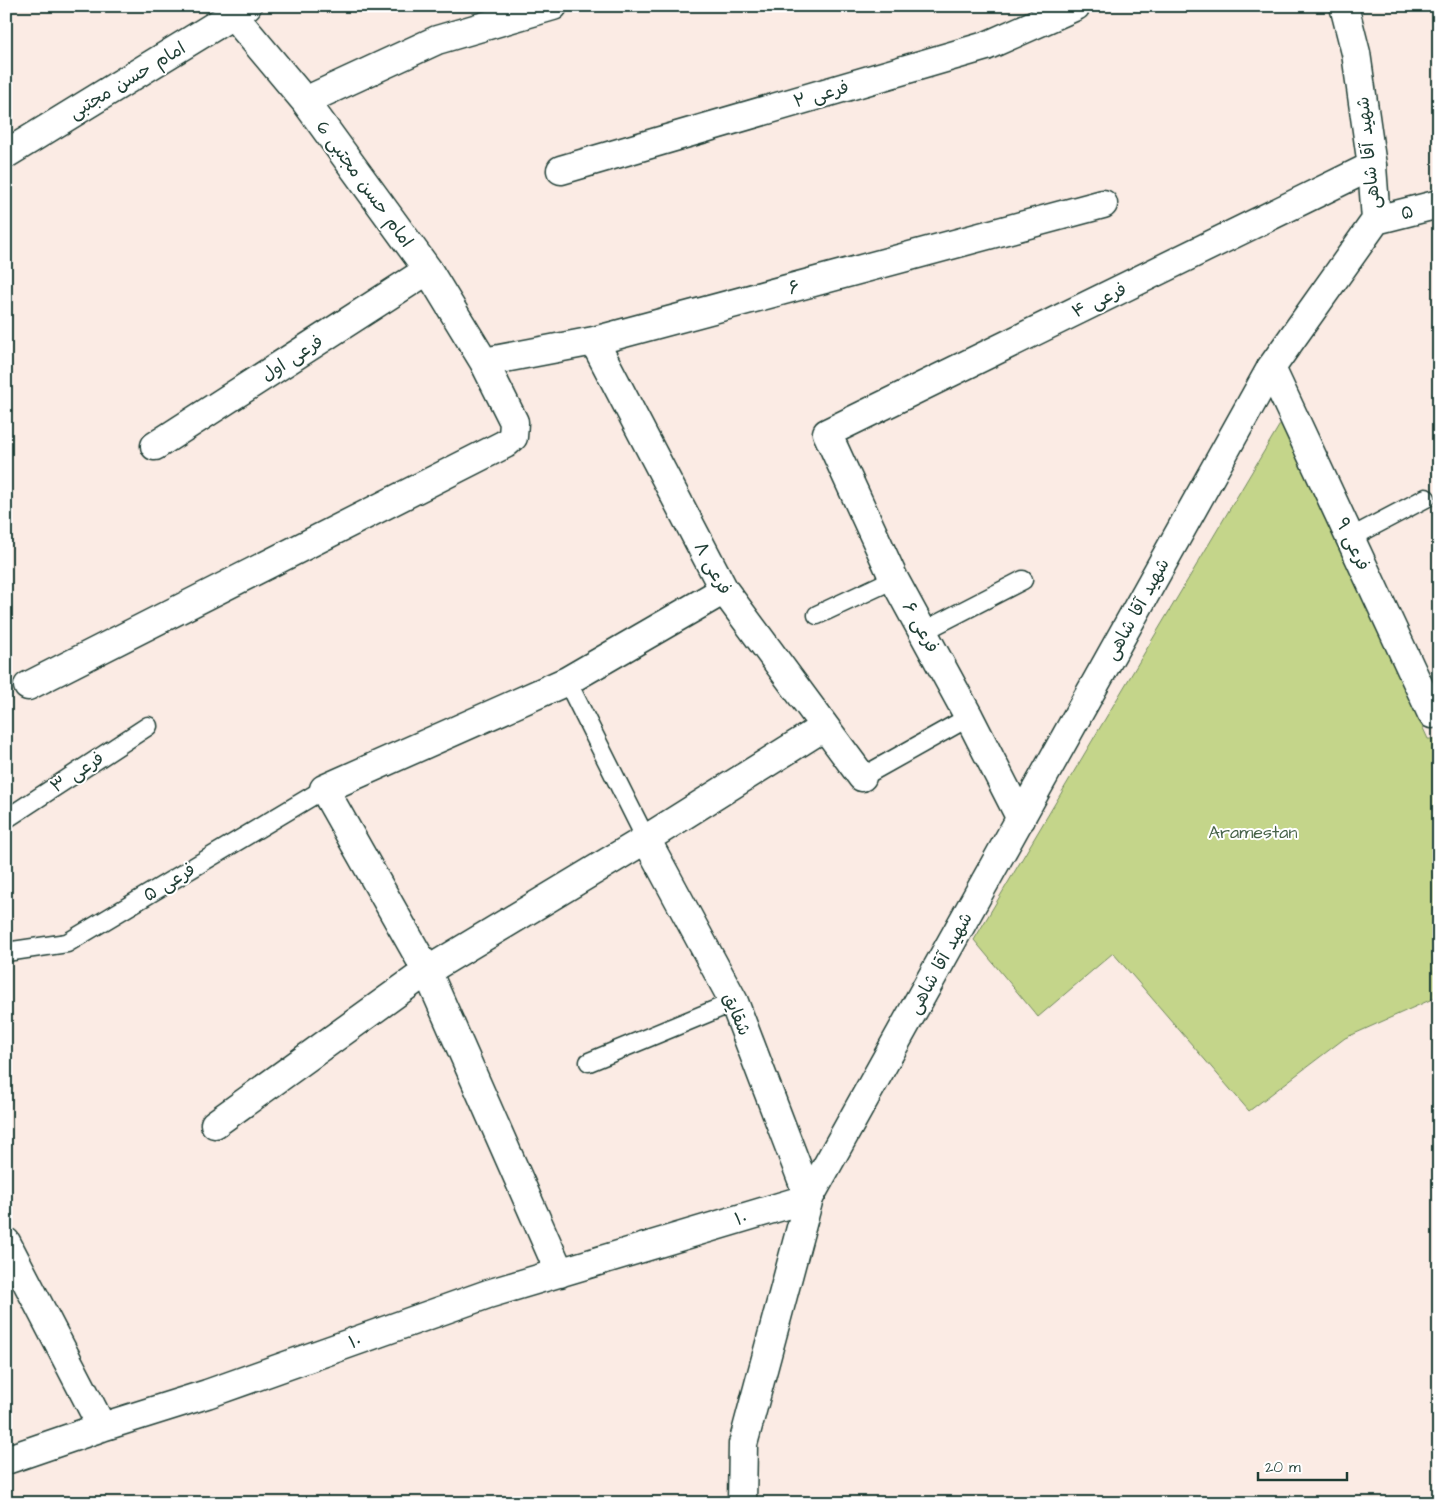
<svg xmlns="http://www.w3.org/2000/svg" width="1445" height="1509" font-family="'Architects Daughter','Playpen Sans Arabic',sans-serif">
<style>
.green{fill:#c4d58a;stroke:#72895f}
.lines{fill:none;stroke-linecap:round;stroke-linejoin:round}
.lane-casing{stroke:#1f3d34;stroke-width:21}
.street-casing{stroke:#1f3d34;stroke-width:31}
.secondary-casing{stroke:#1f3d34;stroke-width:31}
.lane{stroke:#fff;stroke-width:18}
.street{stroke:#fff;stroke-width:28}
.secondary{stroke:#fff;stroke-width:28}
.labels{text-anchor:middle;stroke-width:4;stroke-linejoin:round;paint-order:stroke}
.street-label{font-size:18px;fill:#1f3d34;stroke:#fff}
.park-label{font-size:18px;fill:#48634a;stroke:#fff}
</style>
<rect width="100%" height="100%" fill="#fbebe4"/>
<filter id="ink" filterUnits="userSpaceOnUse"><feTurbulence type="fractalNoise" baseFrequency=".02" numOctaves="2"/><feDisplacementMap in="SourceGraphic" scale="10" xChannelSelector="R" yChannelSelector="G"/><feConvolveMatrix kernelMatrix="1 2 1 2 8 2 1 2 1" color-interpolation-filters="sRGB"/></filter>
<g filter="url(#ink)">
<path class="green" d="M1282 421 1428 739H1439V996L1345 1038 1249 1111 1113 953 1038 1017 974 940Z"/>
<g class="lines">
<g class="lane-casing">
<path id="lane" d="M1350 538 1426 498
M817 615 894 579
M924 631 1023 580
M567 681 646 839
M862 777 969 717
M6 819 148 726
M6 952 67 943 324 789
M589 1062 734 1002"/>
</g>
<g class="street-casing">
<path id="street" d="M305 101 437 40 553 6
M561 170 986 46 1076 6
M594 341 724 590 862 777
M484 362 594 341 1103 204
M1271 368 1432 714 1439 713
M155 446 428 270
M28 686 505 444 513 437 514 422 484 362 428 270 305 101 233 15
M1021 819 969 717 894 579 827 433 1372 166
M646 839 734 1002 809 1198
M215 1124 427 971 646 839 824 727
M6 1242 102 1427
M560 1273 427 971 324 789 567 681 724 590
M6 1460 102 1427 207 1394 488 1294 809 1198
M742 1503 743 1444 809 1198"/>
</g>
<g class="secondary-casing">
<path id="secondary" d="M6 154 247 6
M1376 220 1439 204
M809 1198 1271 368 1376 220 1372 166 1356 53 1344 6"/>
</g>
<use href="#lane" class="lane"/>
<use href="#street" class="street"/>
<use href="#secondary" class="secondary"/>
</g>
</g>
<g class="labels">
<g class="street-label">
<text transform="translate(127 80) rotate(-31)" y="6">امام حسن مجتبی</text>
<text transform="translate(821 94) rotate(-16)" y="6">فرعی ۲</text>
<text transform="translate(1368 153) rotate(-96)" y="6">شهید آقا شاهی</text>
<text transform="translate(365 184) rotate(54)" y="6">امام حسن مجتبی 6</text>
<text transform="translate(1407 212) rotate(-15)" y="6">۵</text>
<text transform="translate(794 287) rotate(-15)" y="6">۶</text>
<text transform="translate(1099 300) rotate(-26)" y="6">فرعی ۴</text>
<text transform="translate(292 358) rotate(-33)" y="6">فرعی اول</text>
<text transform="translate(1353 544) rotate(65)" y="6">فرعی ۹</text>
<text transform="translate(713 568) rotate(61)" y="6">فرعی ۸</text>
<text transform="translate(1137 609) rotate(-61)" y="6">شهید آقا شاهی</text>
<text transform="translate(921 627) rotate(61)" y="6">فرعی ۶</text>
<text transform="translate(77 772) rotate(-33)" y="6">فرعی ۳</text>
<text transform="translate(169 882) rotate(-31)" y="6">فرعی ۵</text>
<text transform="translate(940 963) rotate(-61)" y="6">شهید آقا شاهی</text>
<text transform="translate(737 1014) rotate(67)" y="6">شقایق</text>
<text transform="translate(741 1218) rotate(-17)" y="6">۱۰</text>
<text transform="translate(355 1341) rotate(-20)" y="6">۱۰</text>
</g>
<g class="park-label">
<text x="1253" y="838">Aramestan</text>
</g>
</g>
<rect width="1445" height="1509" fill="none" stroke="#fff" stroke-width="25"/>
<rect x="12" y="12" width="1420" height="1484" fill="none" stroke="#1f3d34" stroke-width="2" filter="url(#ink)"/>
<path d="M1258 1472v8h89v-8" fill="none" stroke="#1f3d34" stroke-width="2.5"/>
<text x="1265" y="1472" font-size="15" fill="#1f3d34" stroke="#ffffff" stroke-width="4" paint-order="stroke">20 m</text>
</svg>
